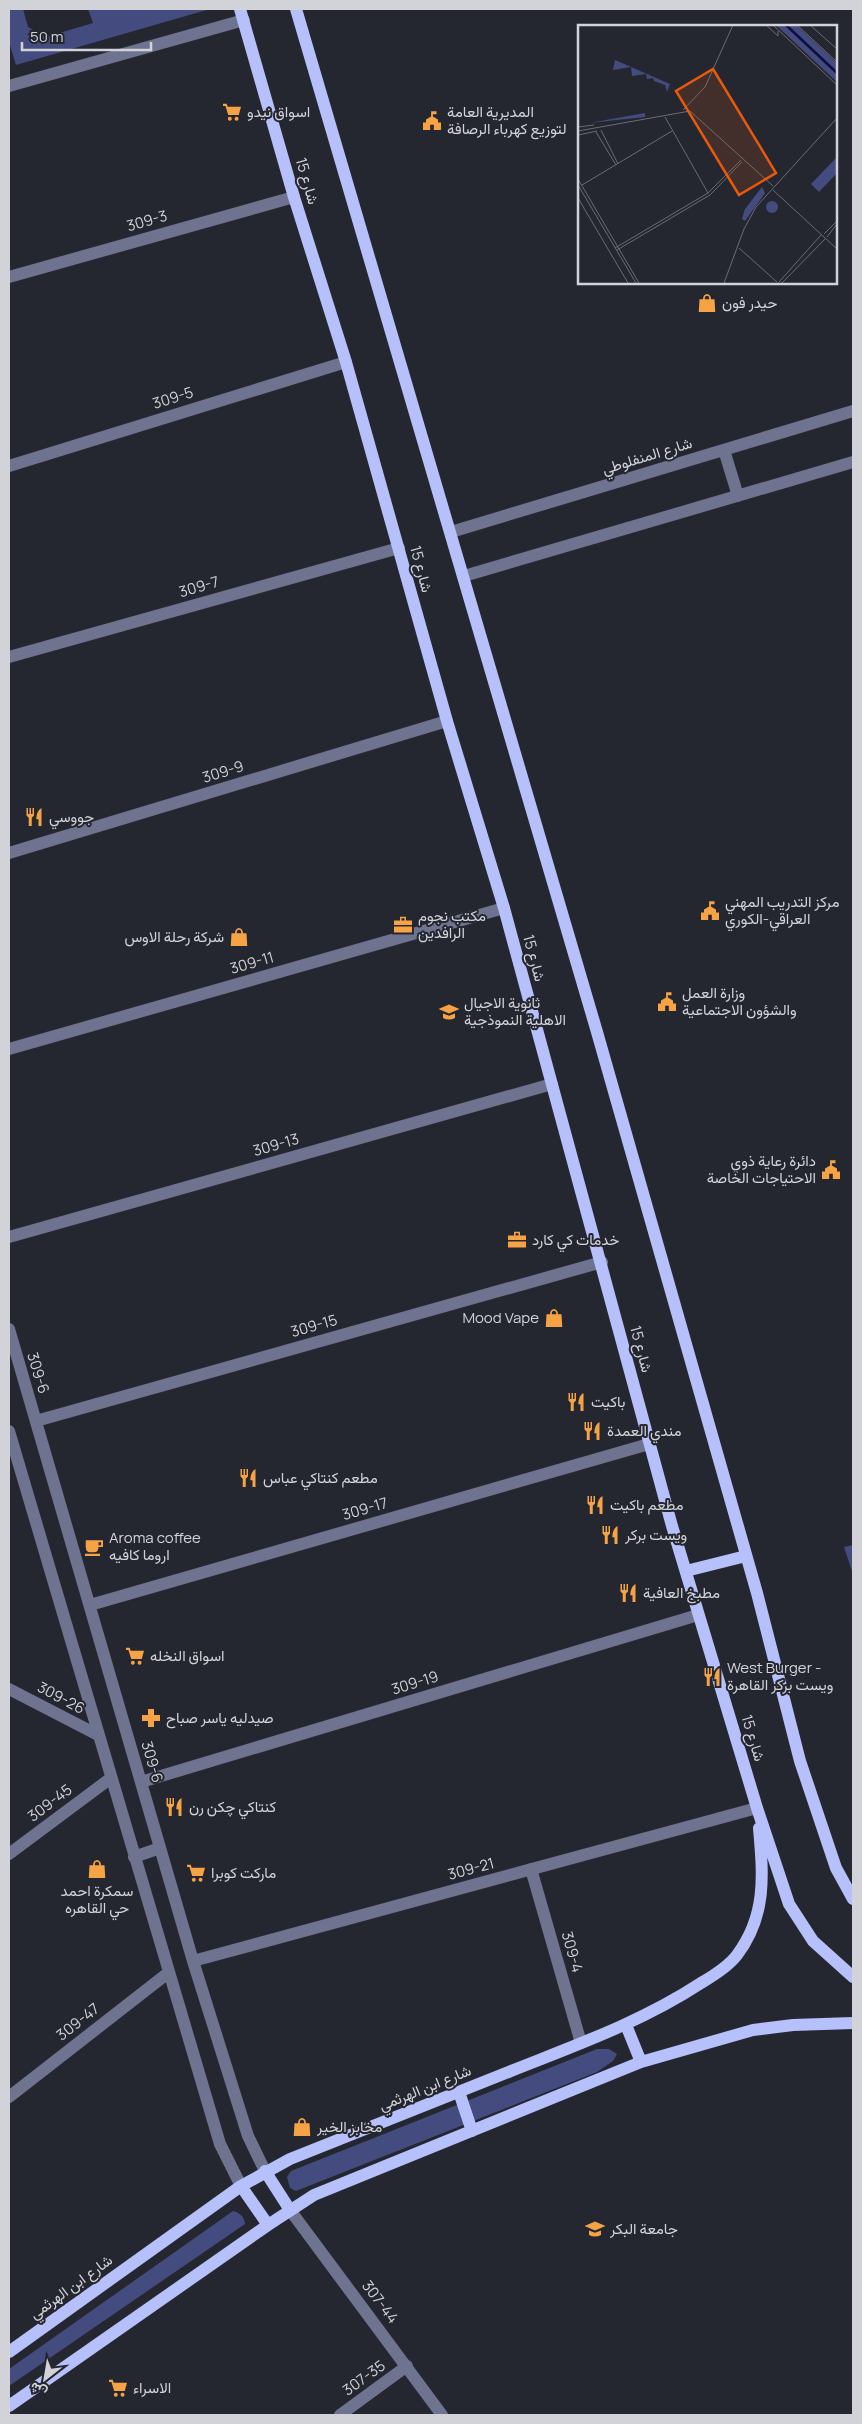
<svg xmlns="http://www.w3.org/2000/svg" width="862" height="2424" font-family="Manrope,Vazirmatn,sans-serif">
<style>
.grass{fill:#444b7f}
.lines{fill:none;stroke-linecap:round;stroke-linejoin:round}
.minor{stroke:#6e7490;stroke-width:12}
.major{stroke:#b6c0fb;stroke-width:12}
.labels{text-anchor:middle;stroke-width:4;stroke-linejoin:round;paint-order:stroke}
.poi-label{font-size:15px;fill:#d2d3d9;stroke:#252730;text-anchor:start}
.street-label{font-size:15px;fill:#d2d3d9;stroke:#252730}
.inset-river{fill:none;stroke:#100d43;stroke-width:2.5}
.inset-road{fill:none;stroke:#6a6c74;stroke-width:1}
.view{fill:#e8590c;fill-opacity:0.15;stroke:#e8590c;stroke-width:2.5}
.inset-edge{fill:none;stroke:#d2d3d9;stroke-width:2.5}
</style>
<rect width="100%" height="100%" fill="#252730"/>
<path class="grass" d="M9 9H23L28 27 46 37 93 23 88 9H210L16 65 9 42Z
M853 1545V1574L844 1547Z
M597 2049H609L617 2054 613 2061 597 2072 296 2191 290 2188 287 2177 291 2171Z
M233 2211C240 2213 244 2216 245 2224L9 2386V2369Z"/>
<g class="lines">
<path class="minor" d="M9 86 244 20
M9 277 294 197
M724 450 738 496
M9 466 346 362
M451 532 853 411
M464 576 853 462
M9 657 399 548
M9 853 447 721
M9 1049 504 908
M9 1237 552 1084
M9 1329 193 1961 248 2136 265 2171
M36 1421 602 1262
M9 1431 220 2144 241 2186
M90 1605 649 1444
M9 1689 98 1735
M141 1782 698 1615
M9 1854 111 1778
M134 1857 160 1848
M531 1869 581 2043
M193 1961 757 1808
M9 2097 168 1973
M290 2210 442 2415
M340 2415 407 2366"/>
<path class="major" d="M240 9 294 197 346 362 447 721 504 908 672 1526 757 1808 789 1904 813 1941 853 1977
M296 9 597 1032 757 1593 800 1761 836 1868 853 1899
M686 1571 746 1556
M626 2025 641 2062
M459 2092 472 2131
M265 2171 290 2210
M241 2186 268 2225
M9 2352 241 2186 290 2159C365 2129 440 2099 516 2069 579 2044 643 2021 701 1983 713 1976 728 1967 737 1955 767 1915 763 1875 759 1828
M9 2406 268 2225 314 2195 641 2062 753 2030 793 2025 853 2023"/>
</g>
<defs>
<g id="supermarket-bare" transform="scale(1.5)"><path d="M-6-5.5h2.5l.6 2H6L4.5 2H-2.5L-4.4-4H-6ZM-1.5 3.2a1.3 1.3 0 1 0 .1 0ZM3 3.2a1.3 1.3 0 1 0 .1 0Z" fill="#f5a345" stroke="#252730" stroke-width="2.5" paint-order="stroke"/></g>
<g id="civic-bare" transform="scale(1.5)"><path d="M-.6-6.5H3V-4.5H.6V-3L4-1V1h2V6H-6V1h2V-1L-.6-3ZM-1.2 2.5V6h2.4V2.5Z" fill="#f5a345" stroke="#252730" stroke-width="2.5" paint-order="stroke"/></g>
<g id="shop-bare" transform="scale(1.5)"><path d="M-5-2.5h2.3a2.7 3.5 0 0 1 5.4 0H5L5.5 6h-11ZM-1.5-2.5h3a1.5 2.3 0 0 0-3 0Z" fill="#f5a345" stroke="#252730" stroke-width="2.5" paint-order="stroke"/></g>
<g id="restaurant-bare" transform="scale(1.5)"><path d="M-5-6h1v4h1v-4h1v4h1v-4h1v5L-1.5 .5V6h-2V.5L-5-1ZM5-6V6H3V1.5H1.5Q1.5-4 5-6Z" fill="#f5a345" stroke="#252730" stroke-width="2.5" paint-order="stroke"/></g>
<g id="office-bare" transform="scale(1.5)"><path d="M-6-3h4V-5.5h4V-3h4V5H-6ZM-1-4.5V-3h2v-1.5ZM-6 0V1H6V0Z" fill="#f5a345" stroke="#252730" stroke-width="2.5" paint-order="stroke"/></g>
<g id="school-bare" transform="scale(1.5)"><path d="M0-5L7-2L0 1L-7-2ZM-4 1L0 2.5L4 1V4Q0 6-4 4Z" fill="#f5a345" stroke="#252730" stroke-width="2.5" paint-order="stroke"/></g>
<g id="cafe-bare" transform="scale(1.5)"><path d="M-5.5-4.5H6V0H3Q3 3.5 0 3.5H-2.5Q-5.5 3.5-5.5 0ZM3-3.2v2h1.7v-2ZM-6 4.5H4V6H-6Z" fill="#f5a345" stroke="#252730" stroke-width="2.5" paint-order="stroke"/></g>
<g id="pharmacy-bare" transform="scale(1.5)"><path d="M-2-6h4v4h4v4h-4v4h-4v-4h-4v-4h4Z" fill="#f5a345" stroke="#252730" stroke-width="2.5" paint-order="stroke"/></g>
<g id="university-bare" transform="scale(1.5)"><path d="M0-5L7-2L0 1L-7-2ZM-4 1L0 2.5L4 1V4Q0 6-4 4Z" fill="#f5a345" stroke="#252730" stroke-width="2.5" paint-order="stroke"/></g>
</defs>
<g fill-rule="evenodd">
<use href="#supermarket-bare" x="232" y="112"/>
<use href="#civic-bare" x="432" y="121"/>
<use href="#shop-bare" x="707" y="303"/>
<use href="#restaurant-bare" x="34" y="817"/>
<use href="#civic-bare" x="710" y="911"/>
<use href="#office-bare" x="403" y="925"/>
<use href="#shop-bare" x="239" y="937"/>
<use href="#civic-bare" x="667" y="1002"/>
<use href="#school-bare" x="449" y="1012"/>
<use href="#civic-bare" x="831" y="1170"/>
<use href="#office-bare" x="517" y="1240"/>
<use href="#shop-bare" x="554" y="1318"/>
<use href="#restaurant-bare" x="576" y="1402"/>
<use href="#restaurant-bare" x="592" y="1431"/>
<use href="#restaurant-bare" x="248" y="1478"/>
<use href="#restaurant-bare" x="595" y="1505"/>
<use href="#restaurant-bare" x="610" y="1535"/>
<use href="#cafe-bare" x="94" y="1547"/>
<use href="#restaurant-bare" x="628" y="1593"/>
<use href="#supermarket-bare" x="135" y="1656"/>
<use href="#restaurant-bare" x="712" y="1677"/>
<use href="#pharmacy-bare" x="151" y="1718"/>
<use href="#restaurant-bare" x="174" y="1807"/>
<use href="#shop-bare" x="97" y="1869"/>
<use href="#supermarket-bare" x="196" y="1873"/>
<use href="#shop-bare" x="302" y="2127"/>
<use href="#university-bare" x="595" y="2229"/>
<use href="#supermarket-bare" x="118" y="2388"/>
</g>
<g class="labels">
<g class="poi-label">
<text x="247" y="117">اسواق نيدو</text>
<text x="447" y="117">المديرية العامة<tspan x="447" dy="17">لتوزيع كهرباء الرصافة</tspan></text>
<text x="722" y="308">حيدر فون</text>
<text x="49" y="822">جووسي</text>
<text x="725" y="907">مركز التدريب المهني<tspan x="725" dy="17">العراقي-الكوري</tspan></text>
<text x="418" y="921">مكتب نجوم<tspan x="418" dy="17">الرافدين</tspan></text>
<text x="224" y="942" text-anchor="end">شركة رحلة الاوس</text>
<text x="682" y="998">وزارة العمل<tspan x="682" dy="17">والشؤون الاجتماعية</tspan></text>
<text x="464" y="1008">ثانوية الاجيال<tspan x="464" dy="17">الاهلية النموذجية</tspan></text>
<text x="816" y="1166" text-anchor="end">دائرة رعاية ذوي<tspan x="816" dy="17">الاحتياجات الخاصة</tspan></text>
<text x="532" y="1245">خدمات كي كارد</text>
<text x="539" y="1323" text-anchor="end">Mood Vape</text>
<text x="591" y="1407">باكيت</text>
<text x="607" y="1436">مندي العمدة</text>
<text x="263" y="1483">مطعم كنتاكي عباس</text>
<text x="610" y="1510">مطعم باكيت</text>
<text x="625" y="1540">ويست بركر</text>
<text x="109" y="1543">Aroma coffee<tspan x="109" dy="17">اروما كافيه</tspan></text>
<text x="643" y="1598">مطبخ العافية</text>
<text x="150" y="1661">اسواق النخله</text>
<text x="727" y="1673">West Burger -<tspan x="727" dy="17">ويست بركر القاهرة</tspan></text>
<text x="166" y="1723">صيدليه ياسر صباح</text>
<text x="189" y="1812">كنتاكي چكن رن</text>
<text x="211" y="1878">ماركت كوبرا</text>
<text x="97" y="1896" text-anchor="middle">سمكرة احمد<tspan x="97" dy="17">حي القاهره</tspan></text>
<text x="317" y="2132">مخابز الخير</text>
<text x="610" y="2234">جامعة البكر</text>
<text x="133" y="2393">اﻻسراء</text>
</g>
<g class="street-label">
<text transform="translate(307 181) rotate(74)" y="5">شارع 15</text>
<text transform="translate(147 221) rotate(-16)" y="5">309-3</text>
<text transform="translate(173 398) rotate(-17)" y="5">309-5</text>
<text transform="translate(647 456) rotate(-17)" y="5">شارع المنفلوطي</text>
<text transform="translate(421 569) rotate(75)" y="5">شارع 15</text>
<text transform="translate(199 587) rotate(-16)" y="5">309-7</text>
<text transform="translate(223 772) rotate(-17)" y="5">309-9</text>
<text transform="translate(534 958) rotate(75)" y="5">شارع 15</text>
<text transform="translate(252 963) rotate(-16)" y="5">309-11</text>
<text transform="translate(276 1145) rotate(-16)" y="5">309-13</text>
<text transform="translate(314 1326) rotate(-16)" y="5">309-15</text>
<text transform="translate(641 1349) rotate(75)" y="5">شارع 15</text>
<text transform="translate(38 1373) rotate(73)" y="5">309-6</text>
<text transform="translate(365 1509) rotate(-16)" y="5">309-17</text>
<text transform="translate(415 1683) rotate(-17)" y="5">309-19</text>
<text transform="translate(61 1698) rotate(28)" y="5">309-26</text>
<text transform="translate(753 1738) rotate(73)" y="5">شارع 15</text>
<text transform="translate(152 1762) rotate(74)" y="5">309-6</text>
<text transform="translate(50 1803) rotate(-37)" y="5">309-45</text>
<text transform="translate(471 1869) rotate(-15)" y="5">309-21</text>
<text transform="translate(572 1952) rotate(74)" y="5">309-4</text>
<text transform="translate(78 2022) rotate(-38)" y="5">309-47</text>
<text transform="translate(425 2088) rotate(-22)" y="5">شارع ابن الهرثمي</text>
<text transform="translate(71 2287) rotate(-36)" y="5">شارع ابن الهرثمي</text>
<text transform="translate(380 2302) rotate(53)" y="5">307-44</text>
<text transform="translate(364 2378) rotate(-36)" y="5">307-35</text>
</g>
</g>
<g transform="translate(578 25)">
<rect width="259" height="259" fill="#252730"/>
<path d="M198 0H218L259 38V57ZM37 35 92 59 89 67 87 60 76 56 75 53 69 54 68 49 54 51 53 42 35 45ZM67 88V92L11 98ZM259 132V148L241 167 233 159ZM188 182a6 6 0 1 1 12 0a6 6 0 1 1-12 0Z" fill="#444b7f"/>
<path d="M184 162 187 168 167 196 164 194 167 184Z" fill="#444b7f"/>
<path class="inset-river" d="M208 0 259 48"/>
<path class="inset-road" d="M188 0 200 11V6M195 0 259 60M219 0 259 37M232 0 259 24M105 85 127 62 155 0M87 92 130 168M0 102 16 100M23 105 40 139M0 106 112 86 195 161M18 107 38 140M0 110 19 106M0 154 61 258M0 160 58 258M4 160 94 106M195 165 259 224M0 173 50 258M246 209 259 196M249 212 259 199M37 223 130 168 163 135M161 223 199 257M39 225 132 170 164 137M201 257 243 210M146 258 166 204 178 182 259 93M204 258 247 214"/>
<path class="view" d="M135 44 198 148 161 170 98 66Z"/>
<rect width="259" height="259" class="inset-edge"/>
</g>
<rect width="862" height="2424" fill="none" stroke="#d2d3d9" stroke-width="20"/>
<g transform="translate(45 2379) rotate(211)" stroke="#252730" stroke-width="4" paint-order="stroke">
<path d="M0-4L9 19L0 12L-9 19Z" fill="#d2d3d9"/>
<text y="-8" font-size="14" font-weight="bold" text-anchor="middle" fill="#d2d3d9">ش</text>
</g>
<path d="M22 42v8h129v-8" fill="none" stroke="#d2d3d9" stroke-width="2.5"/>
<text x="30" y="42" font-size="15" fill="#d2d3d9" stroke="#252730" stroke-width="4" paint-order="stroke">50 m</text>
</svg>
